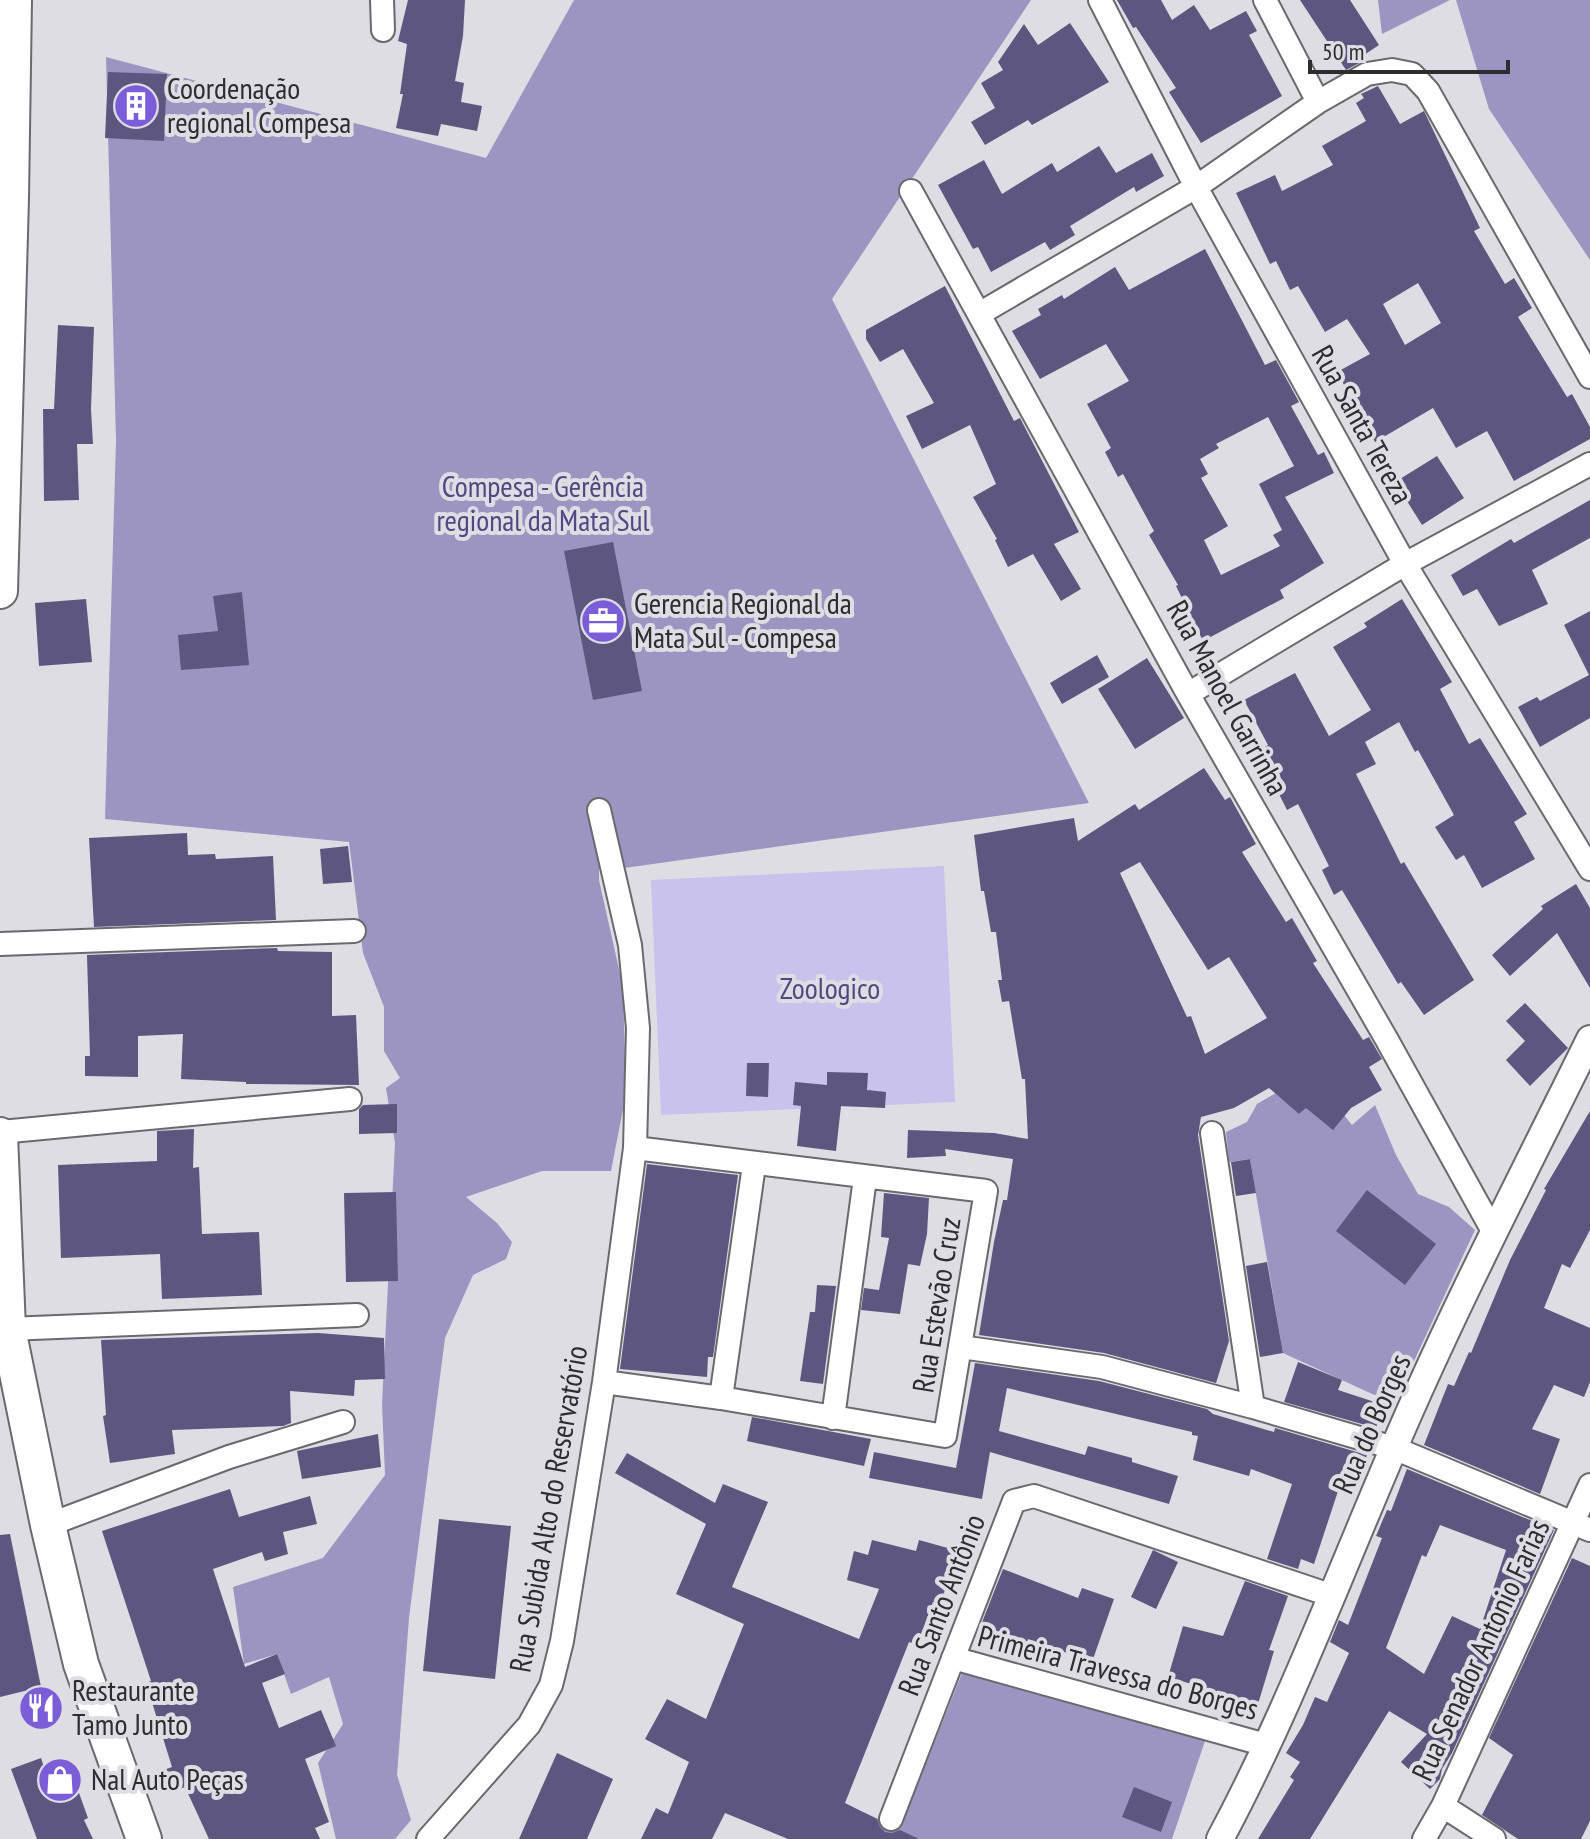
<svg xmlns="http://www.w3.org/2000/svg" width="1590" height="1839" font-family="'PT Sans Narrow',sans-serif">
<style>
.green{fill:#c8c2ed}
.forest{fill:#9c95c1}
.building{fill:#5d577f;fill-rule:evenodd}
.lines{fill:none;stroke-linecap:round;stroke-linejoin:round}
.minor-casing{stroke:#6a696f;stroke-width:26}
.tertiary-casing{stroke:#6a696f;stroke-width:30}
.primary-casing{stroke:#6a696f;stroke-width:38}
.minor{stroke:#fff;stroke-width:22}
.tertiary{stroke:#fff;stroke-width:26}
.primary{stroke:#fff;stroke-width:34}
.labels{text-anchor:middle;stroke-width:8;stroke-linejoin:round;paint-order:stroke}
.poi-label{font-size:30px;fill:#2d2d2f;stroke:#dedde4;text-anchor:start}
.street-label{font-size:30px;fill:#2d2d2f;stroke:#dedde4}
.park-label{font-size:30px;fill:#534782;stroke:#dedde4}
</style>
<rect width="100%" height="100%" fill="#dedde4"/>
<path class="green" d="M944 866 955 1102 661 1115 651 880Z"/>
<path class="forest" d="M574 0H1031L832 299 1089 803 624 868 599 866V880L623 987 626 1094 611 1171H542L466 1197 497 1223 512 1242 506 1259 473 1275 445 1338 409 1618 397 1775 411 1820 395 1839H336L318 1763 343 1724 329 1677 291 1694 277 1654 244 1664 233 1587 323 1558 385 1475 382 1404 395 1143 386 1088 400 1078 384 1051V1007L363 953 349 842 105 819 116 440 106 57 486 158Z
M1378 0H1450L1382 34Z
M1456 0H1590V260L1489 109Z
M1324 1090 1352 1125 1375 1105 1396 1155 1418 1194 1449 1207 1475 1230 1394 1404 1283 1353 1250 1159 1229 1162 1226 1132 1247 1122 1257 1104 1276 1093 1299 1114Z
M962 1673 1153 1726 1206 1738 1172 1839H848L863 1812 900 1829Z"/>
<path class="building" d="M408 0H465L463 36 455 81 464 83 461 102 482 106 477 131 441 124 438 136 396 128 403 94H400L407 44 398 41Z
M1117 0H1161L1172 20 1194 5 1210 30 1246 11 1257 31 1249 35 1282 96 1201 143 1169 92 1176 88 1136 27 1133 28Z
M1300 0H1350L1379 45 1361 57 1363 61 1346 70Z
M1070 23 1109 82 1032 125 1028 120 985 145 971 122 995 108 981 83 1003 70 998 62 1024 24 1038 45Z
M108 72 167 74 164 141 105 138Z
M1378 86 1400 124 1424 111 1480 228 1474 231 1505 284 1514 278 1532 308 1518 317 1567 397 1572 394 1590 427V439L1514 481 1487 431 1456 448 1433 408 1375 442 1337 372 1370 354 1347 319 1325 332 1298 286 1290 290 1276 261 1270 264 1236 193 1275 175 1282 191 1333 165 1322 146 1366 121 1356 103 1364 98 1361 94ZM1418 283 1441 323 1405 345 1383 304Z
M1099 146 1116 173 1152 153 1164 176 1136 192 1134 187 1070 226 1075 235 1050 250 1045 242 991 272 978 247 973 249 938 185 984 160 1002 194 1052 163 1057 172Z
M1205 249 1265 365 1276 360 1299 402 1291 406 1318 455 1324 452 1334 473 1285 497 1324 563 1280 590 1284 598 1203 641 1176 586 1178 585 1149 535 1154 531 1123 474 1118 477 1105 452 1111 448 1087 404 1129 381 1106 344 1040 379 1012 331 1041 315 1038 309 1062 295 1064 299 1115 267 1129 290ZM1268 417 1294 466 1259 484 1282 530 1273 535 1280 546 1221 575 1204 540 1228 526 1201 478 1208 474 1200 459 1219 448 1216 444Z
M945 286 1014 421 1020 418 1079 532 1054 544 1081 589 1061 601 1033 554 1008 567 995 540 997 539 973 497 996 484 970 425 922 449 906 416 934 403 903 349 880 362 866 339V330Z
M58 325 94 327 91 409 93 444H77L79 500 44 501 43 409H54Z
M1437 456 1464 498 1422 525 1395 482Z
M1590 500V538L1532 570 1548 604 1499 626 1477 589 1463 596 1451 575 1511 539 1514 543Z
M613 542 642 691 593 700 564 551Z
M242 592 249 665 181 670 178 635 218 631 213 596Z
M86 599 92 662 39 666 35 603Z
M1402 599 1452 682 1440 689 1469 744 1480 738 1527 814 1514 822 1535 859 1482 888 1464 855 1456 860 1435 827 1454 815 1418 750 1415 752 1399 722 1365 742 1376 764 1356 774 1401 864 1404 862 1474 980 1424 1015 1401 982 1398 984 1342 890 1334 895 1322 870 1329 866 1298 804 1287 810 1276 788 1284 784 1265 747 1268 745 1244 700 1295 673 1329 736 1371 710 1333 647 1367 627 1364 623Z
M1590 611V718L1540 747 1518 707 1537 697 1540 701 1589 675 1564 625Z
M1097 655 1109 677 1062 704 1050 683Z
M1147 658 1184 718 1135 749 1098 689Z
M1204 768 1225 800 1230 797 1256 844 1242 852 1286 922 1292 918 1317 961 1313 963 1363 1040 1369 1037 1382 1059 1369 1067 1382 1090 1351 1108 1333 1130 1306 1108 1299 1114 1269 1088 1234 1108 1201 1117 1198 1135 1229 1341 1216 1383 1104 1353 979 1335 994 1242 1003 1200H1007L1013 1159 945 1149 946 1156 907 1158 908 1130 994 1133 1028 1139 1025 1079H1022L1009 1001 1002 1002 998 980H1002L996 932H991L984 891H981L974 835 1074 818 1078 841 1135 804 1139 810ZM1140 862 1208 970 1229 957 1267 1018 1205 1054 1191 1016 1187 1017 1120 873Z
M187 833 188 855 215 854 216 859 273 856 276 920 94 927 89 838Z
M348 846 352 882 323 884 320 849Z
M1576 884 1590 908V988L1557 933 1510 976 1492 955 1543 909 1541 906Z
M277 948 278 951 332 952V1016L356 1015 359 1085 246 1084V1082L181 1079 183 1034 138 1036V1077L85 1076V1056H90L87 955Z
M1525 1003 1568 1048 1530 1086 1506 1060 1525 1041 1506 1021Z
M747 1063H769L768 1097 746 1096Z
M827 1072 868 1073 867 1090 886 1092 885 1108 841 1106 836 1151 797 1146 801 1106 793 1105 795 1082 827 1085Z
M397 1104V1133L359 1134V1109L363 1105Z
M1590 1111V1230L1570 1268 1562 1264 1544 1308 1590 1328V1382L1584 1397 1554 1385 1532 1429 1560 1439 1540 1494 1424 1445 1448 1384 1454 1386 1469 1352 1471 1353 1510 1260 1546 1190 1544 1189Z
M194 1129 193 1168 199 1167 202 1234 259 1232 262 1295 162 1299 160 1254 61 1258 58 1165 157 1161V1131Z
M1250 1159 1256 1193 1236 1196 1231 1162Z
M647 1164 738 1175 713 1357H708L707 1377 620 1369Z
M1367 1190 1436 1244 1405 1285 1336 1231Z
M396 1192 398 1281 346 1282 344 1193Z
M884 1193 929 1198 927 1234 920 1266 908 1264 900 1314 861 1310 864 1288 879 1290 889 1238 881 1237Z
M1267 1262 1283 1353 1260 1357 1246 1266Z
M817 1285 836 1286 823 1384 800 1381 810 1312H815Z
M318 1333 384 1338 385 1379 355 1380 354 1396 290 1391 291 1423 283 1426 172 1430 175 1454 110 1463 103 1416 106 1415 101 1340Z
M1298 1362 1342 1380 1338 1390 1384 1405 1376 1428 1284 1402Z
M975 1363 1099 1381 1207 1409 1213 1414 1274 1432 1275 1428 1367 1455 1357 1485 1342 1479 1314 1564 1301 1559 1298 1569 1267 1559 1292 1484 1251 1469 1249 1476 1193 1460 1198 1436 1192 1435V1432L1007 1388 999 1431 1085 1455 1088 1446 1132 1458V1462L1178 1476 1169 1504 990 1452 982 1499 869 1478 874 1452 956 1468Z
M752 1417 871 1439 864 1466 747 1441Z
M378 1434 381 1467 302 1479 297 1451Z
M627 1453 715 1503 723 1484 768 1502 732 1587 859 1639 879 1589 847 1580 854 1551 868 1555 872 1540 916 1551 919 1540 955 1550 941 1605 933 1602 917 1645 909 1642 845 1803 877 1819 880 1827 885 1832 892 1833 900 1830 919 1839H788L725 1813 712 1839H641L656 1808 668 1814 689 1762 645 1739 667 1699 706 1719 744 1624 676 1594 706 1524 615 1473Z
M1407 1469 1554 1530 1452 1753 1442 1769 1440 1779 1430 1789 1401 1762 1427 1734 1389 1711 1310 1839H1258L1294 1780 1290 1777 1300 1762 1286 1753 1303 1725 1315 1697 1327 1702 1349 1653 1330 1642 1339 1620 1348 1625 1382 1538 1376 1536 1387 1510 1391 1511ZM1440 1525 1506 1550 1480 1629 1452 1616 1424 1674 1386 1648 1422 1555 1426 1557Z
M230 1489 239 1517 310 1496 317 1524 283 1532 288 1554 265 1561 262 1552 213 1569 245 1667 277 1654 285 1674 262 1683 279 1728 321 1710 336 1746 305 1759 329 1822 315 1828 320 1839H209L185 1787 170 1793 161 1771 172 1767 146 1683 151 1681 102 1531Z
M439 1519 511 1526 495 1679 423 1671Z
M10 1534 41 1687 0 1697V1535Z
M1153 1550 1178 1562 1156 1609 1131 1597Z
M1572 1558 1590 1566V1821L1581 1839H1518L1482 1815 1513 1755 1489 1738Z
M1003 1569 1078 1598 1082 1588 1114 1599 1092 1662 1028 1639 1024 1652 977 1635Z
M1245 1581 1288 1596 1269 1650 1274 1651 1258 1704 1168 1677 1183 1626 1223 1636Z
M557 1753 613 1779 587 1839H519Z
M41 1758 46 1773 69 1765 88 1818 84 1820 93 1839H37L11 1769Z
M1134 1787 1172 1802 1161 1832 1122 1817Z"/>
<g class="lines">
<g class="minor-casing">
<path id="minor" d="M382 0 383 30
M1100 0 1196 187 1405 564 1590 869
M1265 0 1318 102
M911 191 1188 694 1387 1040 1494 1233
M979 314 1196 187 1318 102 1367 74 1392 70 1412 74 1428 91 1590 377
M1188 694 1405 564 1590 464
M0 944 354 931
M0 1132 350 1099
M1212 1133 1253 1407
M8 1329 357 1315
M961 1347 1102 1367 1253 1407 1394 1448 1590 1530
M604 1382 721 1398 945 1436 986 1191 635 1148
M721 1398 754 1165
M833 1418 865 1178
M48 1525 229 1457 343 1422
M953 1658 1266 1745
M1443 1806 1494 1839
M891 1819 1014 1501 1034 1496 1333 1596
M428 1839 529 1725 551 1685 562 1641 604 1382 635 1148 638 1028 630 945 599 810
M1424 1839 1443 1806 1590 1485"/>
</g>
<g class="tertiary-casing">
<path id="tertiary" d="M1220 1839C1287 1714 1337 1580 1393 1450 1452 1311 1523 1175 1590 1039"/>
</g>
<g class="primary-casing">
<path id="primary" d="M0 591 11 198 14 0
M0 1135 8 1329 48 1525 81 1664 144 1839"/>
</g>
<use href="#minor" class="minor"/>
<use href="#tertiary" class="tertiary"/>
<use href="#primary" class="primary"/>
</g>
<defs>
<g id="building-disc" transform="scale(2.3)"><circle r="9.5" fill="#7c5dd8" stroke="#dedde4"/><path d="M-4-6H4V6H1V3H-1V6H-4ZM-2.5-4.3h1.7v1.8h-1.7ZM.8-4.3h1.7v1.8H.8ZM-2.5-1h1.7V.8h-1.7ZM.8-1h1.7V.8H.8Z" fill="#fff"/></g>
<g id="office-disc" transform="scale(2.3)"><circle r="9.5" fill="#7c5dd8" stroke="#dedde4"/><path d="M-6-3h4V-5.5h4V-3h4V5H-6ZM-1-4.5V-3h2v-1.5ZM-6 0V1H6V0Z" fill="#fff"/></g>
<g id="restaurant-disc" transform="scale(2.3)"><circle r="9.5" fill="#7c5dd8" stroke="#dedde4"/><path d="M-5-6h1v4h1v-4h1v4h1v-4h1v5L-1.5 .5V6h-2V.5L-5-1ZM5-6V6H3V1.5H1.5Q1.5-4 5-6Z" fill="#fff"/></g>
<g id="shop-disc" transform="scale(2.3)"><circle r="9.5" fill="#7c5dd8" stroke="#dedde4"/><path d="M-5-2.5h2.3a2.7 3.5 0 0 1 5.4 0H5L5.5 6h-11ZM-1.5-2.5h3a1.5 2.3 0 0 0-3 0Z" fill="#fff"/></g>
</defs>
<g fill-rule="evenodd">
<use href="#building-disc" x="136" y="106"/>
<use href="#office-disc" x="603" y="621"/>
<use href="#restaurant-disc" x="41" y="1708"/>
<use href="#shop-disc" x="60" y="1780"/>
</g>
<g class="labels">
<g class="poi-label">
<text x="167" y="99">Coordenação<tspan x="167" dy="34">regional Compesa</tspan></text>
<text x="634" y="614">Gerencia Regional da<tspan x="634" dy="34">Mata Sul - Compesa</tspan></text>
<text x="72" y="1701">Restaurante<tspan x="72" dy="34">Tamo Junto</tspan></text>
<text x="91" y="1790">Nal Auto Peças</text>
</g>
<g class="street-label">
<text transform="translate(1362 425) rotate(61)" y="10">Rua Santa Tereza</text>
<text transform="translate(1227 698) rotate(61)" y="10">Rua Manoel Garrinha</text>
<text transform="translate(937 1305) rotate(-81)" y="10">Rua Estevão Cruz</text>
<text transform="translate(1372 1424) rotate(-66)" y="10">Rua do Borges</text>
<text transform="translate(549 1509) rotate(-80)" y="10">Rua Subida Alto do Reservatório</text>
<text transform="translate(942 1605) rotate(-69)" y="10">Rua Santo Antônio</text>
<text transform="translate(1481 1650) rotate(-65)" y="10">Rua Senador Antonio Farias</text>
<text transform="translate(1118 1673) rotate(15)" y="10">Primeira Travessa do Borges</text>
</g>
<g class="park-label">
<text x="543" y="497">Compesa - Gerência<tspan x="543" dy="34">regional da Mata Sul</tspan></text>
<text x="830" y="999">Zoologico</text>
</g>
</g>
<path d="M1310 60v12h198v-12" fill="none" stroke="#2d2d2f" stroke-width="4"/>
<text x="1322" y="60" font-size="24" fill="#2d2d2f" stroke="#dedde4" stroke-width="6" paint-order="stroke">50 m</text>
</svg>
